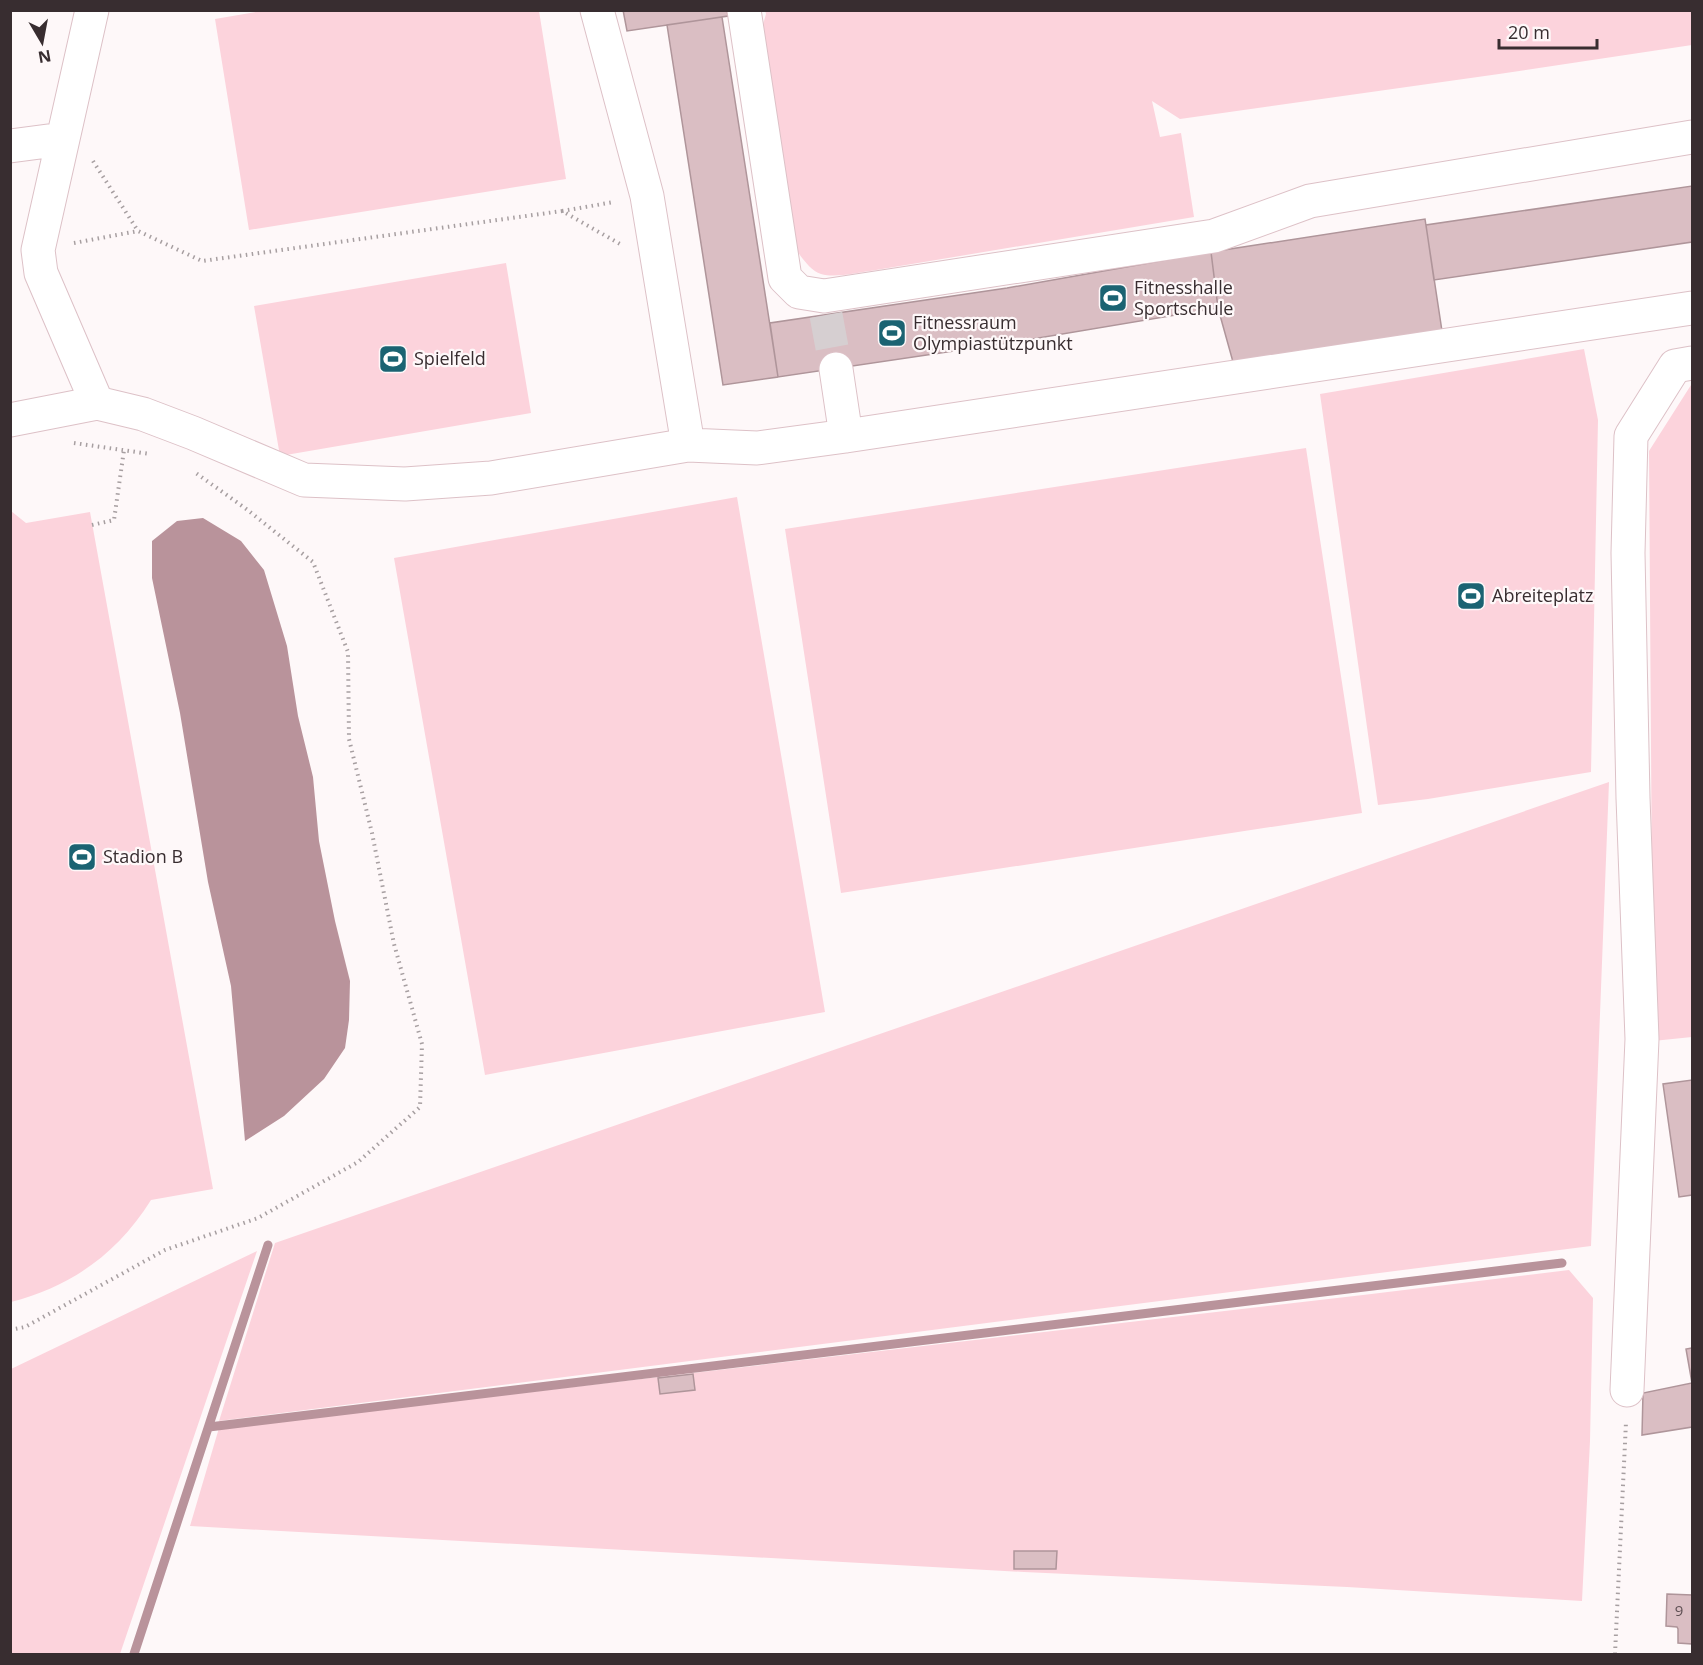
<svg xmlns="http://www.w3.org/2000/svg" width="1703" height="1665" font-family="'Open Sans',sans-serif">
<style>
.green{fill:#fcd3dc}
.water{fill:#b9939b}
.lines{fill:none;stroke-linecap:round;stroke-linejoin:round}
.stream{stroke:#b9939b;stroke-width:9}
.building{fill:#dabec3;stroke:#af959a;stroke-width:1.5}
.minor-tunnel{stroke:#d6cfd1;stroke-width:33;stroke-dasharray:33 16;stroke-linecap:butt}
.minor-casing{stroke:#ddc1c7;stroke-width:35}
.path{stroke:#a79fa1;stroke-width:4;stroke-dasharray:1.5 4.5;stroke-linecap:butt}
.minor{stroke:#fff;stroke-width:33}
.labels{text-anchor:middle;stroke-width:4.5;stroke-linejoin:round;paint-order:stroke}
.number-label{font-size:15px;fill:#605155}
.poi-label{font-size:18px;fill:#382d30;stroke:#fef8f9;text-anchor:start}
</style>
<rect width="100%" height="100%" fill="#fef8f9"/>
<path class="green" d="M267 10 539 11 566 179 249 230 215 19Z
M765 10 1692 11V45L1499 74 1180 119 1152 101 1160 137 1181 133 1194 217 870 271C856 273 835 278 821 274 810 271 801 256 794 247L759 38 766 14Z
M506 263 531 413 280 456 254 306Z
M1584 349 1598 420 1591 772 1428 799 1378 805 1320 394Z
M1692 384V1037L1653 1041 1649 451 1691 385Z
M1306 448 1362 813 841 893 785 529Z
M737 497 825 1012 485 1075 394 558Z
M11 511 26 523 90 512 213 1189 151 1200C117 1254 72 1286 11 1302Z
M1609 782 1591 1246 219 1421 275 1243Z
M257 1251 120 1654H11V1369Z
M1569 1270 1593 1298 1590 1441 1582 1601 1347 1587 1024 1572 190 1526 219 1428 1363 1295Z"/>
<path class="water" d="M203 518 241 541 264 570 287 646 298 716 313 777 319 841 335 921 350 981 349 1020 345 1048 324 1079 284 1116 245 1141 231 986 208 882 180 713 152 578V541L177 521Z"/>
<g class="lines">
<path class="stream" d="M209 1427 1562 1263
M134 1654 268 1245"/>
</g>
<path class="building" d="M623 10H727L728 16 627 31Z
M722 17 778 377 723 385 667 25Z
M1692 186V242L1434 280 1426 225Z
M1425 219 1442 331 1233 362 1218 308 1211 252Z
M1211 252 1218 308 1015 342 778 377 770 323 1007 288Z
M1692 1080V1195L1679 1197 1663 1084Z
M1692 1348V1427L1642 1435 1643 1393 1692 1383 1686 1349Z
M693 1374 695 1390 660 1394 658 1378Z
M1014 1551H1057L1056 1569H1014Z
M1667 1594 1692 1595V1654V1644L1678 1643V1629L1677 1627 1666 1626Z"/>
<g class="lines">
<path class="minor-tunnel" d="M826 315 836 369"/>
<g class="minor-casing">
<path id="minor" d="M92 10 38 250 41 273 97 403 143 414 193 433 304 480 405 484 491 478 688 445
M597 10 647 196 688 445 757 448 846 436 1692 308
M744 10 785 278 799 292 824 296 1214 236 1310 201 1692 137
M10 146 63 139
M836 369 846 436
M10 420 97 403
M1627 1390 1642 1039 1633 798 1628 553 1631 436 1675 366 1692 363"/>
</g>
<path class="path" d="M93 161 138 231
M562 211 614 202
M74 243 138 231 202 261 562 211 620 244
M74 443 150 454
M92 525 114 520 124 450
M10 1330 25 1327 165 1250 258 1218 358 1162 420 1107 422 1044 394 944 372 833 349 739 348 652 313 562 245 508 193 471
M1615 1654 1626 1422"/>
<use href="#minor" class="minor"/>
</g>
<defs>
<g id="stadium-square" transform="scale(1.5)"><rect x="-9" y="-9" width="18" height="18" rx="4" fill="#1b6372" stroke="#fef8f9"/><path d="M0-5a6.5 5 0 1 0 0 10a6.5 5 0 1 0 0-10ZM-3.5-1.8h7v3.6h-7Z" fill="#fff"/></g>
</defs>
<g fill-rule="evenodd">
<use href="#stadium-square" x="1113" y="298"/>
<use href="#stadium-square" x="892" y="333"/>
<use href="#stadium-square" x="393" y="359"/>
<use href="#stadium-square" x="1471" y="596"/>
<use href="#stadium-square" x="82" y="857"/>
</g>
<g class="labels">
<g class="number-label">
<text x="1679" y="1616">9</text>
</g>
<g class="poi-label">
<text x="1134" y="294">Fitnesshalle<tspan x="1134" dy="21">Sportschule</tspan></text>
<text x="913" y="329">Fitnessraum<tspan x="913" dy="21">Olympiastützpunkt</tspan></text>
<text x="414" y="365">Spielfeld</text>
<text x="1492" y="602">Abreiteplatz</text>
<text x="103" y="863">Stadion B</text>
</g>
</g>
<rect width="1703" height="1665" fill="none" stroke="#382d30" stroke-width="24"/>
<g transform="translate(42 42) rotate(170)" stroke="#fef8f9" stroke-width="4.5" paint-order="stroke">
<path d="M0-4.5L10 22L0 15L-10 22Z" fill="#382d30"/>
<text y="-9" font-size="16" font-weight="bold" text-anchor="middle" fill="#382d30">N</text>
</g>
<path d="M1499 39v9h98v-9" fill="none" stroke="#382d30" stroke-width="3"/>
<text x="1508" y="39" font-size="18" fill="#382d30" stroke="#fef8f9" stroke-width="4.5" paint-order="stroke">20 m</text>
</svg>
